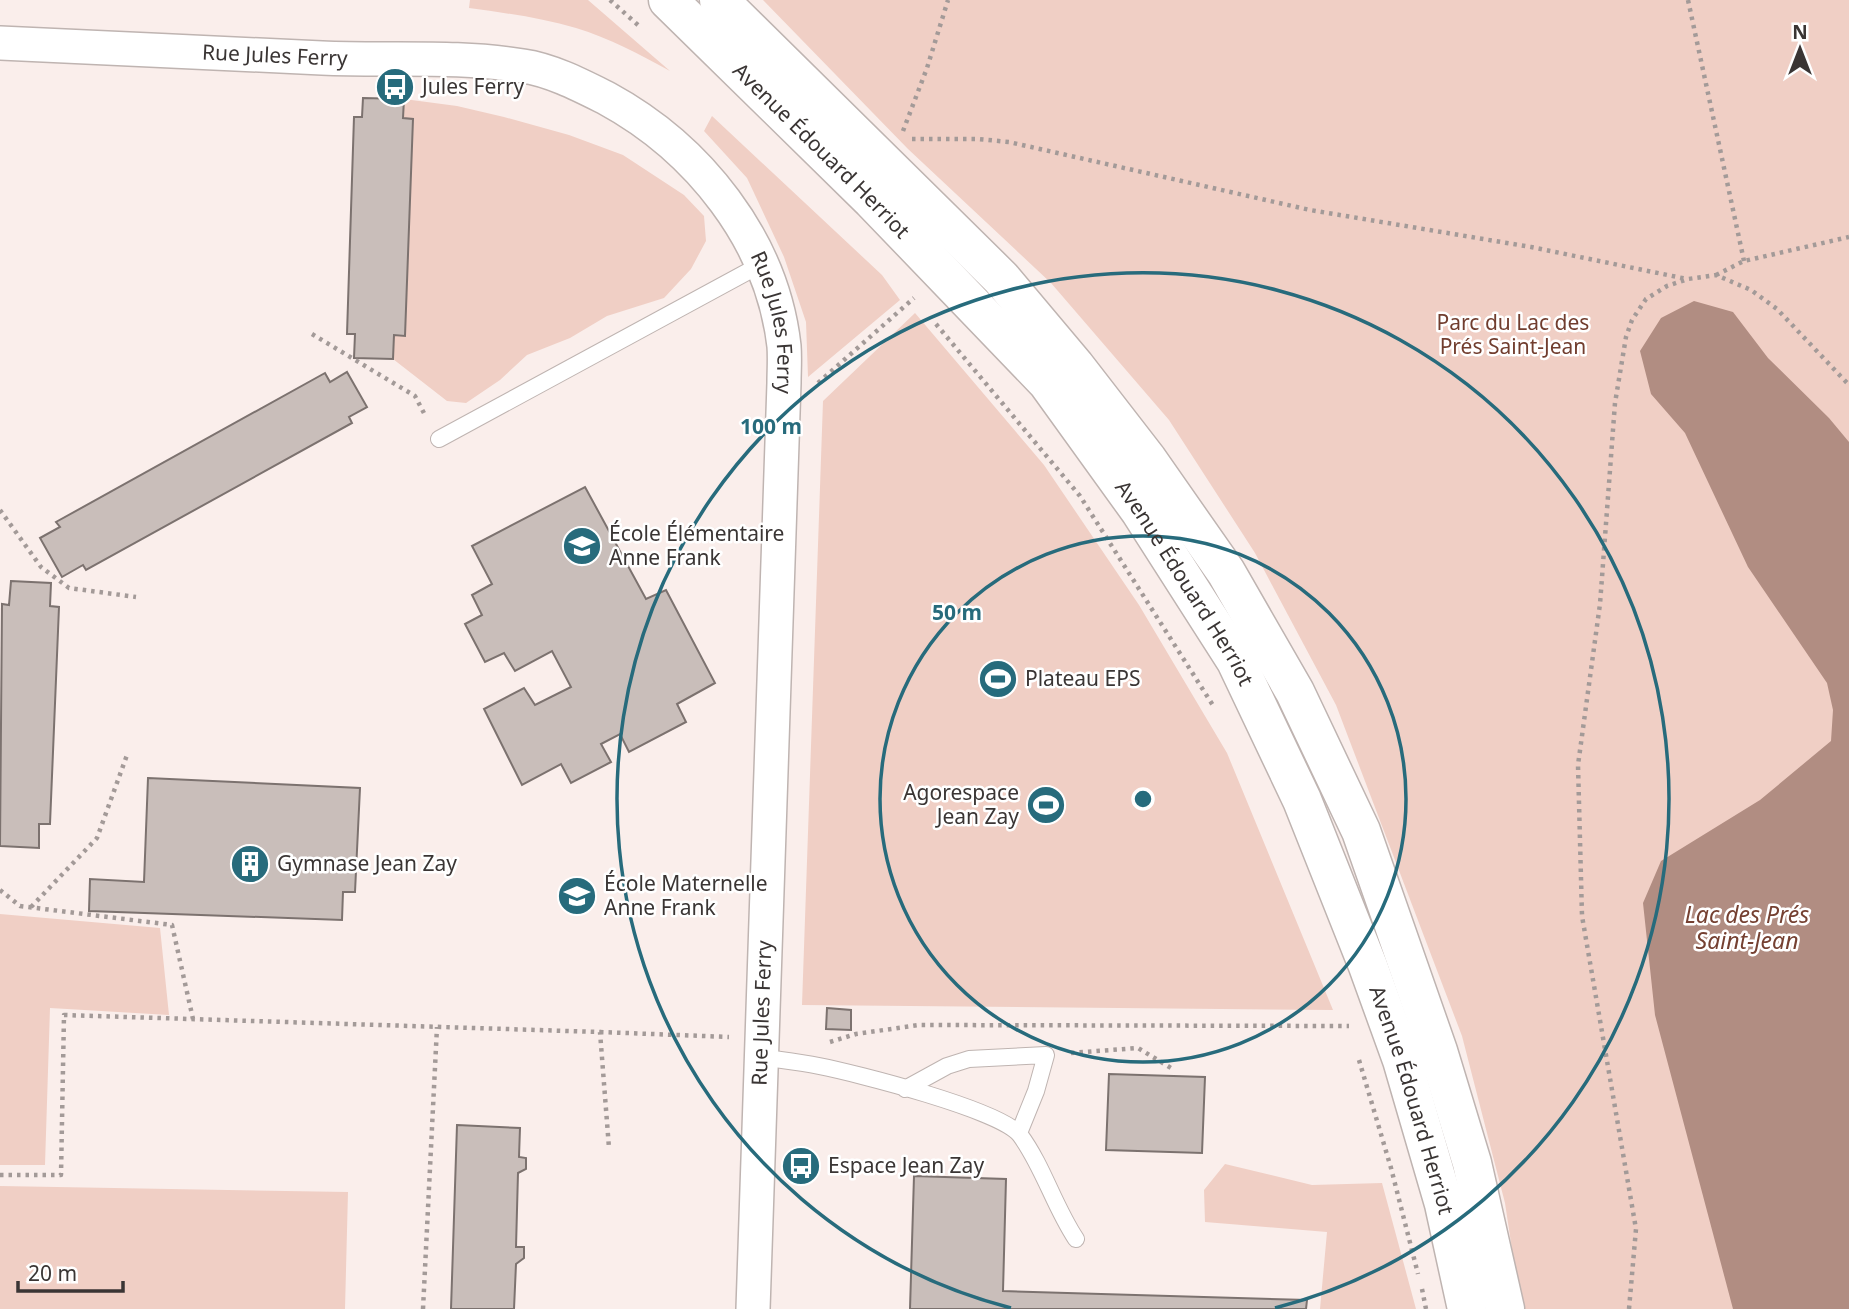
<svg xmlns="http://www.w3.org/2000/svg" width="1849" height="1309" font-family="'Noto Sans',sans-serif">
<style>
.green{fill:#f0cfc5}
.water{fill:#b18d82}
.building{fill:#c9beba;stroke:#7c726f;stroke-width:2}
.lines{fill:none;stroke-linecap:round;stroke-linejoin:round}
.lane-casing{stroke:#bfb4b1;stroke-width:18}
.street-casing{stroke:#bfb4b1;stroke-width:36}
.secondary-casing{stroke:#bfb4b1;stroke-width:41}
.path{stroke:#a39a98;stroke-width:4.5;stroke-dasharray:3.5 5;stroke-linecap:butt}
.lane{stroke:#fff;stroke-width:16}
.street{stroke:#fff;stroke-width:33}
.secondary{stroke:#fff;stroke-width:38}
.ring{fill:none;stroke:#276b7c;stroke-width:3.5}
.labels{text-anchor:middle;stroke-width:5;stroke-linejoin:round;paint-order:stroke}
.street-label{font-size:21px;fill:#3a3534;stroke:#fff}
.poi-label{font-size:21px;fill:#3a3534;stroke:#fff;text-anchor:start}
.park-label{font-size:21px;fill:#713d2e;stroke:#fff}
.water-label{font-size:23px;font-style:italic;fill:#754031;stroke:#fff}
.centre{fill:#276b7c;stroke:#fff;stroke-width:3.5}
.ring-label{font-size:21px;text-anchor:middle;font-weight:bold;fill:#276b7c;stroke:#fff;stroke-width:5;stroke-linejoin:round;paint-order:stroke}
</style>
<rect width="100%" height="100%" fill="#faeeeb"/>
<path class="green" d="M470 0H588L670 71C641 55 609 38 576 28 542 18 505 13 469 8Z
M763 0H1849V1309H1521L1505 1203 1462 1036 1336 705 1255 553 1169 420 1051 283 908 149Z
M404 99 457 106 504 117 569 135 623 155 684 195 704 216 706 241 691 269 664 298 607 316 570 338 527 355 500 380 466 403 447 401 393 359 394 335H405L413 119 403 118Z
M712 116 882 275 900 300 808 377 806 322 784 257 747 178 704 131Z
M915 313 1044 465 1139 605 1227 753 1333 1010 802 1005 823 401Z
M0 914 160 928 169 1015 50 1008 45 1165H0Z
M1225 1164 1312 1185 1382 1183 1416 1309H1320L1327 1232 1205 1222 1204 1190Z
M0 1186 348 1192 345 1309H0Z"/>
<path class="water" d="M1694 301 1733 312 1768 358 1829 418 1849 442V1309H1733L1655 1015 1643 903 1661 861 1760 800 1831 741 1833 710 1827 683 1748 567 1685 433 1651 394 1640 351 1661 318Z"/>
<path class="building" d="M363 98 404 99 403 118 413 119 405 336 394 335 393 359 354 358 355 334H347L354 117H362Z
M347 372 367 407 349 417 352 423 86 570 83 565 62 577 40 538 60 527 56 522 325 373 330 382Z
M585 487 646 599 666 590 715 683 677 704 686 722 629 752 620 734 601 744 611 762 571 783 561 764 522 785 484 709 524 688 535 705 571 687 552 651 515 671 504 653 485 662 465 624 482 615 472 595 492 584 472 546Z
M11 581 51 583 50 606 59 607 50 824H39V848L0 846 2 604 9 605Z
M148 778 360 788 355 892H343L342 920 89 911 90 879 144 882Z
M827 1008 851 1010V1030L826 1029Z
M1109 1074 1205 1077 1202 1153 1106 1150Z
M457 1125 520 1128 519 1157 526 1158V1169L518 1173 516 1247H524V1258L516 1264 514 1309H451Z
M914 1176 1006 1179 1003 1291 1307 1300 1306 1309H910Z"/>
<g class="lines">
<g class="lane-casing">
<path id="lane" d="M439 439 760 265
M760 1057C780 1060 799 1062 819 1066 855 1073 1001 1110 1020 1135 1043 1166 1054 1206 1076 1239
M905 1089 947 1066 969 1059 1046 1055 1036 1091 1019 1133"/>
</g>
<g class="street-casing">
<g id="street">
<path id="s1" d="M0 43C107 48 215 53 322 58 389 61 456 55 523 66 551 70 580 85 606 98 698 148 772 240 784 346 785 358 784 371 784 383L753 1309"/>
</g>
</g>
<g class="secondary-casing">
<g id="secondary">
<path id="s2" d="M668 0 872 200 1047 382 1140 511 1236 661 1302 800 1368 966 1402 1060 1444 1204 1467 1309"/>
<path d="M719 0 1001 278 1075 366 1147 459 1226 572 1295 692 1361 831 1438 1051 1472 1163 1505 1309"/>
</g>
</g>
<path class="path" d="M610 0 639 26
M1688 0 1744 261
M903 131 927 68 948 0
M912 139H978L1009 142 1310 210 1531 247 1687 279
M1716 275 1744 261 1849 237
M936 324 1080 496 1214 707
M312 334 415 396 426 417
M818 383 914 298
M0 510 41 567 69 588 136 597
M0 890 20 906 172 925 193 1019
M31 907 97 838 127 755
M600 1032 729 1037
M830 1042 856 1034 919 1025 1349 1026
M1071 1053 1138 1048 1171 1068
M1359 1060 1391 1168 1418 1274
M0 1175H61L64 1015 600 1032 609 1148
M1422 1289 1426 1309
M423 1309 437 1027
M1629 1309 1636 1229 1582 916 1578 765 1600 604 1615 403 1626 337 1632 320 1646 299 1667 286 1688 279 1716 275 1751 290 1777 309 1849 385"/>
<use href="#lane" class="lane"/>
<use href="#street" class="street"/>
<use href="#secondary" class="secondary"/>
</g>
<g class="ring">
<circle cx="1143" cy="799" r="263"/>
<path d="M1011 1308A526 526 0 1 1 1275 1308"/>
</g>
<defs>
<g id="bus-disc" transform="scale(2.0125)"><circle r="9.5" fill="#276b7c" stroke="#fff"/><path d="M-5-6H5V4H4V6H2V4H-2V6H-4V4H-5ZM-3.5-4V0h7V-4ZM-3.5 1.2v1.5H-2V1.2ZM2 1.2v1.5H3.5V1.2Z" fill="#fff"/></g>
<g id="school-disc" transform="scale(2.0125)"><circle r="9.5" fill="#276b7c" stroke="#fff"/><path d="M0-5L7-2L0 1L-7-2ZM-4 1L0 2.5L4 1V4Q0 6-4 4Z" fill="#fff"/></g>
<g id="stadium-disc" transform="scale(2.0125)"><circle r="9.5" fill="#276b7c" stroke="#fff"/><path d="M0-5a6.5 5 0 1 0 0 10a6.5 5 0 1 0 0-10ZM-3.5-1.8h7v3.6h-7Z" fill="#fff"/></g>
<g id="building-disc" transform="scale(2.0125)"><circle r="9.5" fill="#276b7c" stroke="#fff"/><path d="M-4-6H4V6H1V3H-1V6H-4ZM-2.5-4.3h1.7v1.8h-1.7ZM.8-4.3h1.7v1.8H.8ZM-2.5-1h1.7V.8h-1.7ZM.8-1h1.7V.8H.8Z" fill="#fff"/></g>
</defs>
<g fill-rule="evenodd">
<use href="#bus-disc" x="395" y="87"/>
<use href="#school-disc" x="582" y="546"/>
<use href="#stadium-disc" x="998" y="679"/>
<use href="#stadium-disc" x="1046" y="805"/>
<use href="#building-disc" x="250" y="864"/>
<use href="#school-disc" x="577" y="896"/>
<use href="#bus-disc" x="801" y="1166"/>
</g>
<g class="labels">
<g class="street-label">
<text dy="7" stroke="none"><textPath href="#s1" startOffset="275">Rue Jules Ferry</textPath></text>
<text dy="7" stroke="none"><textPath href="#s2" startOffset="215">Avenue Édouard Herriot</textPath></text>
<text dy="7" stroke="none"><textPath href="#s1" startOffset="905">Rue Jules Ferry</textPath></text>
<text dy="7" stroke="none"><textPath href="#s2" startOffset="782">Avenue Édouard Herriot</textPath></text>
<text transform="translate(762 1013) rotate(-88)" y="7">Rue Jules Ferry</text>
<text dy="7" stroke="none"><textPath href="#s2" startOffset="1349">Avenue Édouard Herriot</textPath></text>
</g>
<g class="poi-label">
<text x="422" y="94">Jules Ferry</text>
<text x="609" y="541">École Élémentaire<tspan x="609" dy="24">Anne Frank</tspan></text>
<text x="1025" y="686">Plateau EPS</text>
<text x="1019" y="800" text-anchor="end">Agorespace<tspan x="1019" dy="24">Jean Zay</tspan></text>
<text x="277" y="871">Gymnase Jean Zay</text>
<text x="604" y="891">École Maternelle<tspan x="604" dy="24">Anne Frank</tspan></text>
<text x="828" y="1173">Espace Jean Zay</text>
</g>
<g class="park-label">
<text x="1513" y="330">Parc du Lac des<tspan x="1513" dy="24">Prés Saint-Jean</tspan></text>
</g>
<g class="water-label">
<text x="1747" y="923">Lac des Prés<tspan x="1747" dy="26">Saint-Jean</tspan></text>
</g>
</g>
<circle cx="1143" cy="799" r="10" class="centre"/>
<g class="ring-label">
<text x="771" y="434">100 m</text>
<text x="957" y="620">50 m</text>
</g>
<g transform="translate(1800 49)" stroke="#ffffff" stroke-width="5" paint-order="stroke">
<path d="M0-5L12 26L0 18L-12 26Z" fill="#3a3534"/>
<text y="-10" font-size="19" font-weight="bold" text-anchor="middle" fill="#3a3534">N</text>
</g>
<path d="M18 1281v10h105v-10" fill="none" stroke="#3a3534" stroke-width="3.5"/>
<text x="28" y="1281" font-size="21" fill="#3a3534" stroke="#ffffff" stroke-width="5" paint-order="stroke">20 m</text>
</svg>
